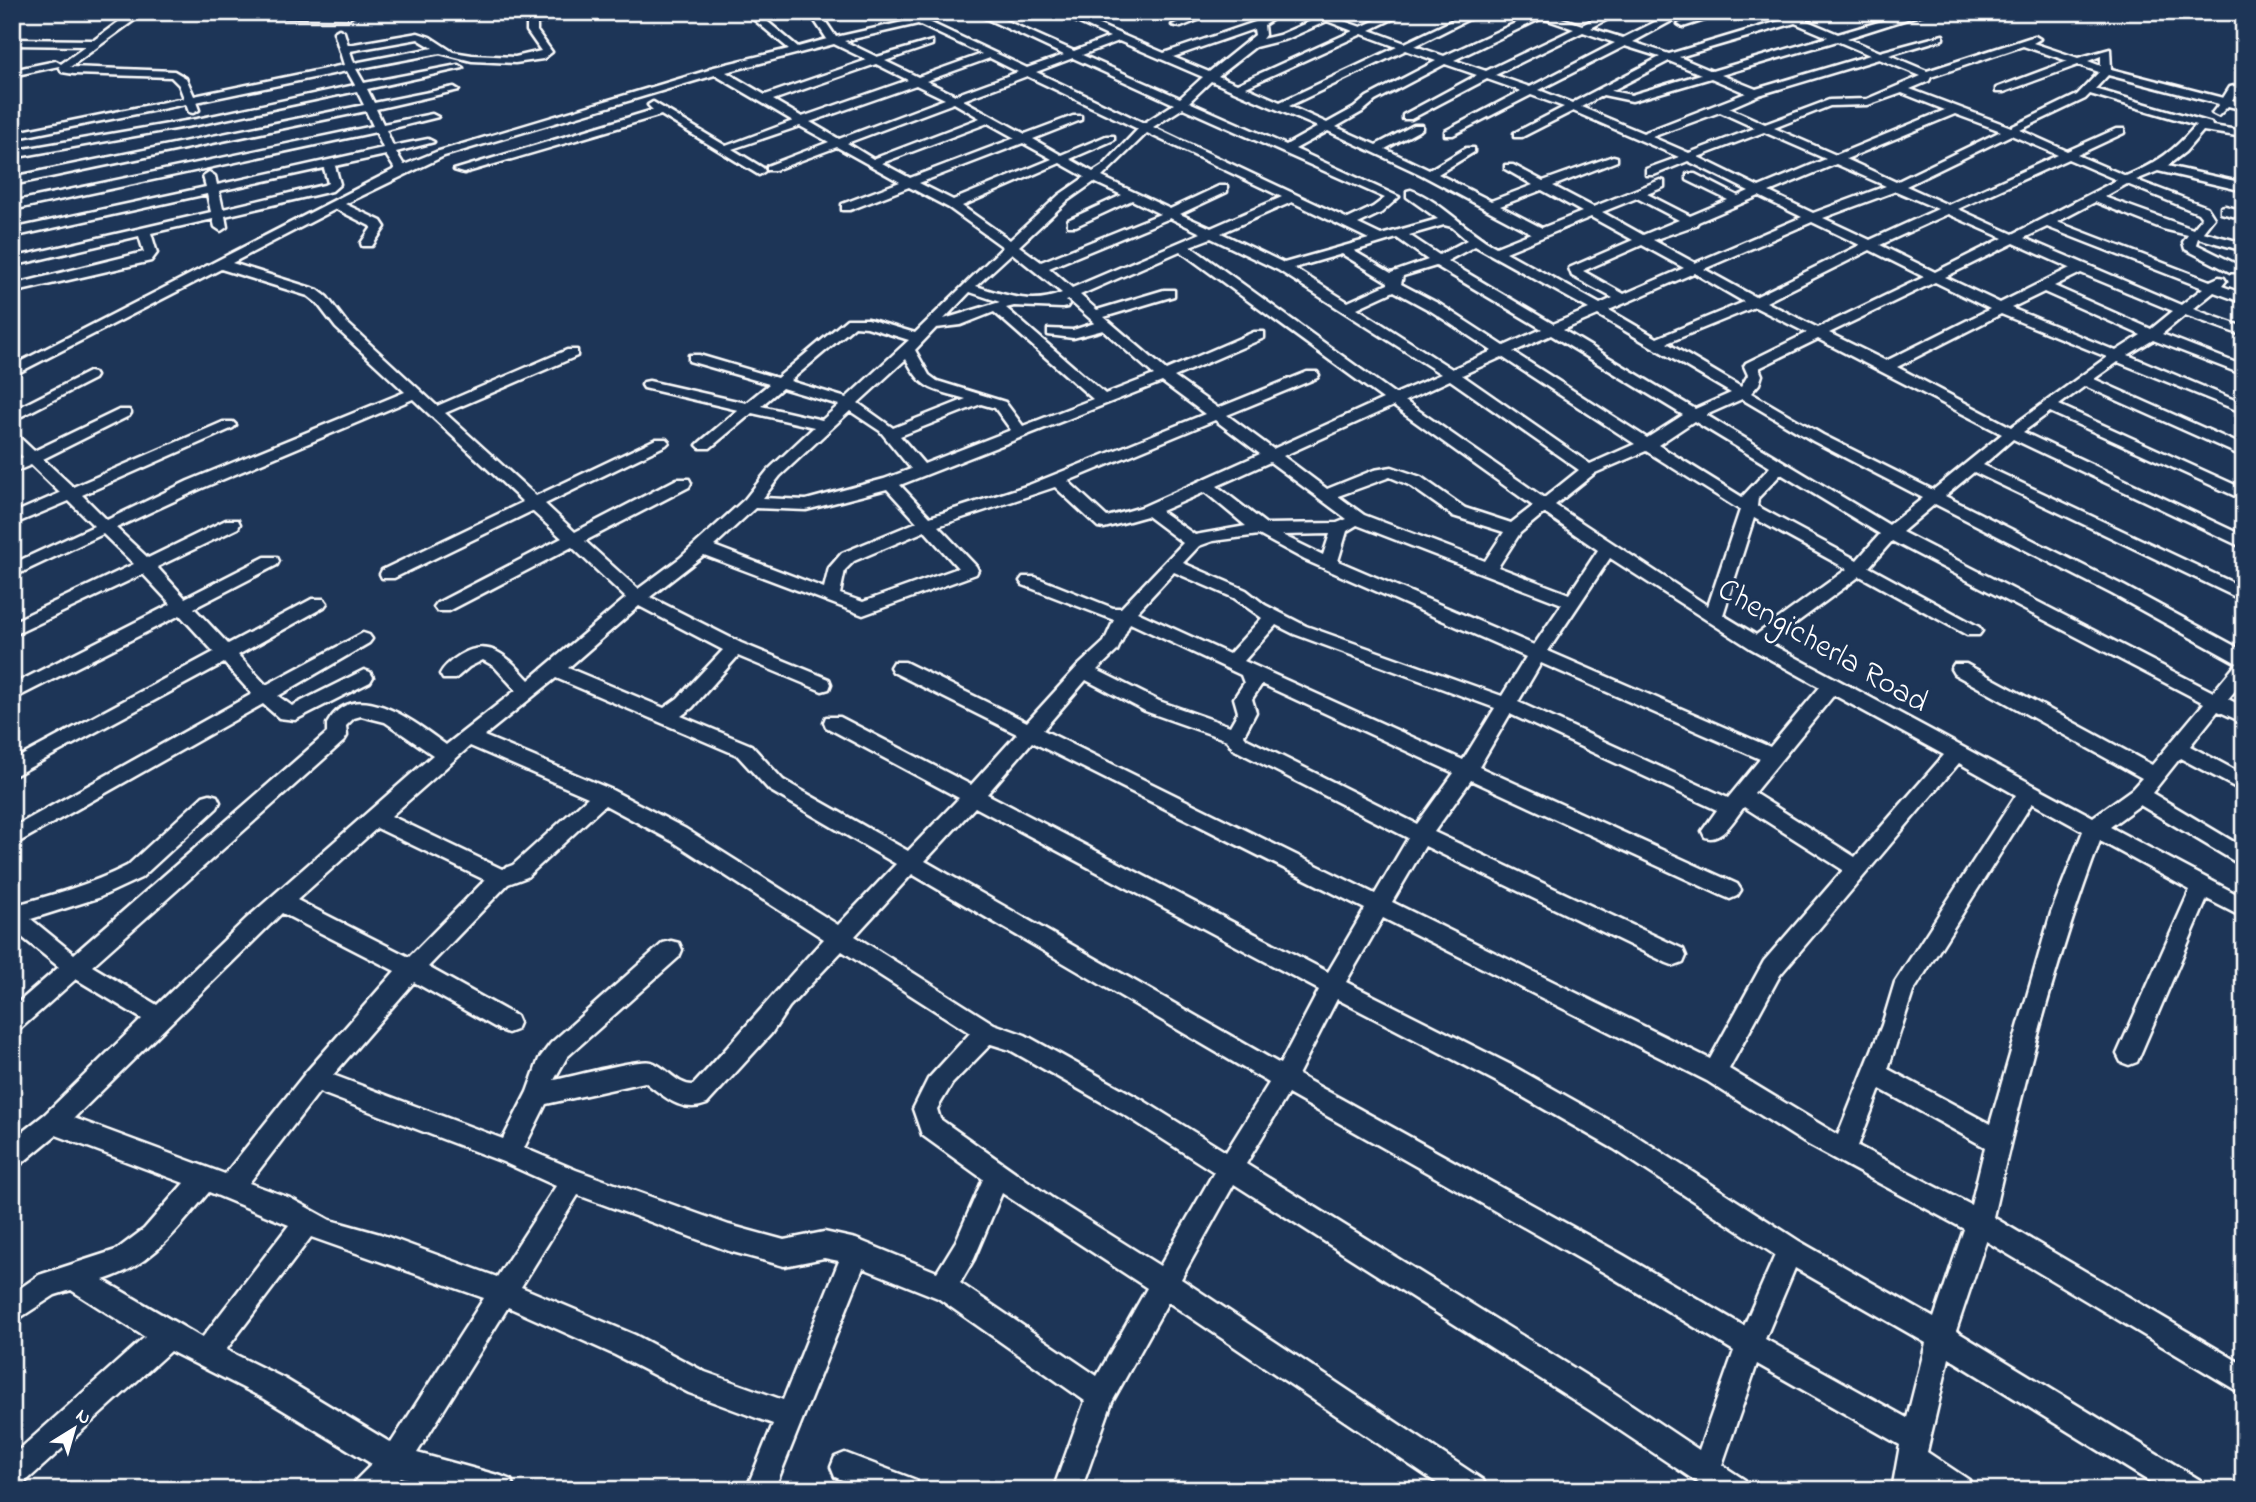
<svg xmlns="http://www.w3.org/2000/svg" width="2256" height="1502" font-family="'Indie Flower',sans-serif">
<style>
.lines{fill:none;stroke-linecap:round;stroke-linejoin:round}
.minor-casing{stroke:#fff;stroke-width:5}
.minor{fill:#1d3557;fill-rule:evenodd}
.labels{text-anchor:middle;stroke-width:6;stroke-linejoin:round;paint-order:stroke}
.street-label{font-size:32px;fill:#fff;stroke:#1d3557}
</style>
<rect width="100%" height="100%" fill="#1d3557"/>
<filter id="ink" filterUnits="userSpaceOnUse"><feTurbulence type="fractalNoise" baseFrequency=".0143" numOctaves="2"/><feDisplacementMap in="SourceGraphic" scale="14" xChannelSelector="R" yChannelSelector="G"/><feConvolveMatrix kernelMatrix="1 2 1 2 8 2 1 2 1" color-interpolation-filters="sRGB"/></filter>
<g filter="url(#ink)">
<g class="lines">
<g class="minor-casing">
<path id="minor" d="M132 12H350L354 15 349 18 140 16 70 67 174 71 186 78 194 96 344 65 334 32 339 29 344 32 348 45 418 33 430 37 453 52 472 55 515 57 541 51 527 31V21L552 15V19L537 23V31L552 52 543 59 515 63 472 61 440 53 356 69 364 83 458 65 463 68 367 89 374 103 454 87 459 90 376 109 383 124 432 114 438 117 386 130 393 146 428 139 434 142 396 152 404 165 436 152 709 70 710 68 789 49 745 12H756L798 47 827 39 809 12H819L836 37 948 12H969L929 22 1027 68 1064 55 972 12H986L1074 51 1110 37 1055 12H1069L1164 53 1255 22 1272 12H1284L1264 25 1265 35 1262 39 1279 35 1318 18 1305 12 1336 13 1335 18 1361 27 1393 12H1407L1370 30 1405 43 1470 12H1483L1415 46 1444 56 1533 15 1528 12H1552L1550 14 1582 25 1608 12H1621L1591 28 1623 38 1673 13H1679V17L1633 42 1669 54 1786 19 1772 12C1781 12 1788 16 1796 16 1804 17 1816 12 1826 12L1805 20 1838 34 1913 12H1929L1847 38 1880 52 1943 35V39L1889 55 1927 71 2035 36 2040 39 2033 43 2078 58 2110 49 2111 69 2223 98 2230 87 2244 84V90L2238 91 2232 100 2244 104V110L2228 106 2218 116 2212 113 2219 104 2108 75 2095 89 2211 123 2212 126 2244 131V137L2203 131 2185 152 2167 166 2244 183V191L2158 171 2136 180 2207 207 2214 218 2203 232 2244 243V251L2198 238 2196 244 2240 266V272H2230L2185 249 2183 242 2188 235 2163 229 2095 202 2057 222 2210 281 2219 277 2224 278 2226 281 2222 286 2244 294V303L2214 292 2193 309 2244 327V336L2185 315 2162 334 2244 366V375L2153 340 2128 355 2244 404V413L2118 362 2094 379 2244 446V457L2085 386 2059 405 2244 489V500L2050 412 2023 432 2244 536V548L2013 439 1983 465 2244 588V601L1974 472 1945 496 2124 586 2244 651V680L2228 699 2244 707V723L2218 711 2190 746 2244 775V792L2180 758 2152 793 2244 848V867L2140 805 2110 827 2244 898V918L2207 899 2137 1062 2129 1065 2121 1062 2117 1054 2190 890 2100 841C2054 963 2022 1090 1993 1217L2244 1365V1395L1986 1241 1956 1331 2200 1480 2204 1490H2163L1949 1358 1927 1452 1969 1480 1973 1490H1933L1922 1482 1920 1490H1892L1900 1445 1757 1364 1722 1465 1745 1480 1749 1490H1709L1591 1411 1234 1184 1181 1279 1483 1480 1487 1490H1447L1168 1302 1112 1402 1081 1490H1053L1085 1401 938 1298 863 1268 774 1490H746L773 1424 689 1393 615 1355 508 1307 417 1453 501 1476 511 1480 515 1490H446L400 1477 387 1490H352L356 1480 372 1464 265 1399 170 1351 22 1485 12 1489V1456L145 1337 71 1290 55 1295 12 1323V1294L39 1275 116 1250 144 1229 184 1183 56 1135 21 1164 12 1168V1140L45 1114 142 1019 76 979 20 1029 12 1032V1008L59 967 12 929V906C52 895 90 885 127 866L203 796 210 794 217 796 220 802 217 808 141 878 98 898 31 919 74 954 327 733V724C354 674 416 723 446 745L516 690 494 666 483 660 469 667 455 679H443L440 674C444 666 452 660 460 655 490 637 509 658 529 680L626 598 572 547 449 611H437L434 607 437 603 562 538 532 511 394 578H382L380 574 382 570 523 502 413 399 200 489 116 528 148 558 226 520H238L240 524 238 528 157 567 185 598 265 557H277L279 561 277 565 194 608 228 644 312 599H324L327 603 324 607 238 655 266 685 363 633 369 635 372 639 369 643 278 696 292 706 364 670 370 672 373 677 370 682 295 720 279 718 263 704 12 846V828L252 694 224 663 12 777V761L214 652 180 615 12 700V685L171 604 143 574 12 636V622L134 564 103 534 12 577V564L94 526 69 501 12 525V514L60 493 31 465 12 473V462L23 457 12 447V433L17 435 34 451 119 410H129L131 413 129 416 43 459 73 487 223 422H233L236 425 233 428 82 495 107 520 188 481 405 392 336 328 317 303 308 296 221 269 12 376V366L395 169 386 155 335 166 340 184 332 191 225 216 227 227 221 231 215 227 213 219 151 233 157 253 151 261 12 293V285L144 252 139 236 12 266V258L211 212 207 194 12 237V229L206 187 203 176 209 172 215 176 217 185 383 148 376 132 12 210V202L373 126 366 111 12 185V177L364 105 357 91 197 125 12 158V151L197 119 355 85 347 71 196 102 199 110 193 113 189 112 186 104 12 139V133L184 98 179 85 171 77 74 74 62 72 59 66 12 76V70L56 61 61 64 86 46 12 45V39L94 40ZM1542 18 1574 29 1486 71 1454 60ZM1327 21 1353 31 1237 84 1218 76 1255 47 1287 39ZM1795 23 1828 37 1712 71 1679 57ZM918 24 982 54 918 77 885 61 932 45V41L877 57 844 41ZM1254 29 1255 35 1209 72 1173 57ZM1583 32 1615 43 1530 87 1495 75ZM1362 34 1397 47 1280 102 1246 87ZM418 39 433 48 354 63 350 51ZM1119 41 1203 77 1180 98 1082 55ZM1837 41 1870 55 1756 89 1721 75ZM834 44 867 60 765 95 726 72ZM1625 46 1660 57 1572 103 1539 90ZM2023 46 2068 61 1996 88V92H2004L2078 65 2099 72 2077 95 2011 127 1910 89 1929 81 1931 77ZM1406 50 1436 61 1367 97 1354 108 1327 123 1289 106ZM2101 56V66L2088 61ZM990 58 1018 72 955 95 926 81ZM1073 58 1174 104 1144 123 1036 72ZM1879 59 1921 76 1867 99 1829 100 1765 124 1729 108 1759 95ZM1669 61 1701 74 1631 95 1611 91ZM876 64 908 80 802 117 773 100ZM1445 64 1477 75 1403 115V119H1411L1487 79 1521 91 1445 131V135H1453L1531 95 1564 107 1514 133V137H1522L1573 111 1679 157 1646 169V175H1654L1688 161 1749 191 1738 196 1695 174H1687V180L1728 200 1690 216 1647 194 1664 187V181L1660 180 1593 207 1553 186 1617 161V157L1613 156 1543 181 1513 165H1505V169L1533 185 1491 201 1438 174 1474 152V148H1466L1429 170 1385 149 1422 129V125H1414L1376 145 1336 127 1362 112 1375 101ZM715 75 793 121 726 146 653 102 648 105 653 110 454 170 464 173 661 115 759 175 765 171 763 168 732 149 800 126 829 142 767 166V170H775L837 147 900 182 842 204V210H850L909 187 949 208 1003 247 915 333 868 319H847L777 378 699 355H689V361L769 384 746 403 649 381 644 382 642 385 644 388 738 410 700 442 697 445 700 448H710L752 413 814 427 768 470 745 499 680 558 638 589 585 541 689 487 691 483 689 479H677L575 532 545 504 666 445 669 442 666 439H656L536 496 445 413 577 356V350H567L437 406 346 322 327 297 318 290 232 263 336 209 372 227 361 243 362 246H372L385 227 381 221 345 204 444 156ZM1027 76 1138 129 1104 165 1093 172 1070 159 1114 140V136H1106L1061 155 1033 139 1081 120V116H1073L1025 134 963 100ZM1711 78 1746 93 1643 133 1581 107 1603 95 1632 101ZM1211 81 1318 127 1286 145 1189 102ZM916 85 945 99 839 139 810 122ZM1902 93 1945 110 1836 155 1774 128 1830 106 1868 105ZM2090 94 2196 125C2174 151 2157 163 2126 176L2077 155 2124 133V129H2116L2067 151 2020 130 2085 99ZM954 103 980 118 873 159 847 143ZM1183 108 1385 198 1373 207 1348 219 1153 127ZM1720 112 1755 128 1689 153 1652 137ZM1955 114 2001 131 1896 182 1846 159ZM988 123 1015 138 910 178 882 163ZM1328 131 1420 174 1531 233 1496 247C1467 232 1441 201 1411 190L1407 191V197L1438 219 1381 235 1358 224 1381 213 1399 197 1295 149ZM1764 132 1826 159 1759 187 1698 157ZM1147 133 1282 197 1211 228 1180 214 1227 192V186H1219L1170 209 1102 177ZM2011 135 2058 155 1948 205 1906 186ZM1023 143 1052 159 953 200 919 183ZM2068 159 2117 180 2013 234 1958 209ZM1060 163 1085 177 1059 195 1010 240 962 206ZM1836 164 1886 186 1813 213 1769 192ZM324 168 328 183 324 185 223 209 219 191ZM1094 182 1122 195 1068 220V226H1076L1132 200 1160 214 1041 262 1019 246 1067 201ZM2127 184 2198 213 2202 218 2193 229 2104 197ZM1542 190 1582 212 1542 228 1500 206ZM1896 191 1938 209 1870 240 1823 218ZM1759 196 1802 217 1695 263 1653 240 1696 225 1698 222ZM1637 198 1679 220 1643 235 1602 212ZM1292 202 1369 239 1284 263 1221 233ZM1948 214 2003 238 1935 272 1880 245ZM1591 217 1633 240 1569 268 1572 276 1613 298 1600 304 1506 252ZM1170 218 1201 233 1072 288 1049 268ZM1812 222 1860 245 1755 297 1704 269ZM1444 225 1452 227 1467 240 1439 255 1409 235ZM2047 227 2203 288 2181 305 2024 238ZM1211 238 1278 270 1441 374 1395 394 1190 246ZM1397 238 1428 260 1391 273 1354 251ZM2014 243 2070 268 2000 303 1945 277ZM1642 245 1684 268 1624 294 1583 271ZM1475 246 1589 309 1553 324 1447 261ZM1870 250 1924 277 1818 328 1766 302ZM1180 251 1383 399 1273 449 1227 415 1317 378 1319 375 1317 372H1307L1218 408 1174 377 1264 338V332H1254L1166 370 1104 317 1174 296V290H1164L1097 310 1080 295ZM1012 253 1062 293C1033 306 1005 295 976 286ZM1342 254 1388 282V284L1348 302 1294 268ZM1436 266 1542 329 1504 346 1441 305 1401 284 1403 276ZM1694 273 1744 302 1657 338 1609 310ZM2081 273 2173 311 2151 329 2054 286ZM1935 282 1990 309 1886 361 1829 333ZM1394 291 1431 311 1492 351 1452 369 1357 308ZM970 292 1000 302 944 319ZM2044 292 2141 335 2116 351 2011 308ZM1069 300 1095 323 1073 330 1048 329V335L1073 338 1103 330 1154 375 1105 394 1006 308 1014 306 1062 308 1067 307 1069 304 1066 301ZM1755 307 1807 333 1746 363 1744 366 1748 375 1741 387 1667 343ZM994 312 1093 399 1023 426 1005 402 937 381 929 375 915 350 936 328 961 325ZM2001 314 2107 357 2011 427 1897 367ZM1598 315 1731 393 1695 409 1563 330ZM855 326 867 327 909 340 846 398 790 381ZM1551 335 1683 415 1647 438 1513 352ZM1818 339 2002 434 1933 490 1823 435 1751 393 1759 384 1762 375 1759 368ZM1502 357 1635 444 1590 464 1462 375ZM906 359C923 392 933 389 966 399L893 428 858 403ZM1450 380 1579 470 1544 498 1405 401ZM1162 382 1205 414 1029 485 930 517 900 485ZM782 388 839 405 822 420 761 406ZM1742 399 1813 441 1923 498 1889 525 1706 415ZM981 404 995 408 1011 430 924 464 900 436ZM1393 406 1533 506 1511 523 1465 508 1421 477 1392 467 1374 470 1327 489 1283 456ZM850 411 880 431 911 469 884 479 806 500 763 498 780 476ZM1215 420 1260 454 1142 507 1107 517 1068 481ZM1694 421 1770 467 1742 497 1658 445ZM1646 451 1740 510 1708 606 1555 505 1595 473ZM1270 462 1347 519 1337 523 1266 524 1217 486ZM1781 474 1880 534 1857 560 1757 506 1758 498ZM1390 477 1409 485 1453 516 1504 532 1485 561 1364 515 1338 496ZM1055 487 1098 527 1104 528 1147 516 1183 543 1121 608H1113L1035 577H1023L1020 581 1023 585 1114 620 1104 642 1078 666 1027 722 905 662H893L890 667 893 672 1017 734 971 785 840 717H826L824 722 826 727 959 798 908 851 783 780 751 745 681 716 692 708 738 656 822 691 829 689 831 684 829 679 741 643 650 597 704 555 863 615 976 574 978 570 976 566 938 526ZM887 489 917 522 842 553 829 568 824 588 714 546 755 508 806 510ZM1205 492 1246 526 1195 535 1161 511ZM1935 504 2112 594 2237 663 2213 692 1902 532ZM1544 513 1598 550 1569 594 1498 567 1520 533ZM1754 518 1847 569 1756 635 1723 615ZM1357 525 1562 604 1534 645 1338 561 1347 531ZM925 531 958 568 863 602 840 594 845 570 854 561ZM1330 534 1323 555 1282 535ZM1259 535 1305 560 1526 657 1502 696 1306 626 1265 605 1246 590 1183 563 1199 546 1213 541ZM1892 541 2204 703 2152 765 1966 664H1954L1951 669 1954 674 2142 778 2132 789 2093 817 1769 643 1860 576 1967 635H1979L1982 631 1979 627 1869 567ZM1610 558 1750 648 1820 687 1770 747 1548 651ZM1174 572 1234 598 1262 618 1229 654 1137 612ZM639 606 723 650 678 698 664 708 568 668ZM1130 623 1241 675 1244 683 1234 698 1238 712 1230 726 1159 701 1097 670 1117 651ZM1276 625 1294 634 1495 708 1463 760 1244 661ZM1541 663 1760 759 1728 798 1518 702ZM556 678 737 755 769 790 896 864 838 925 686 829 610 789 484 736ZM1086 680 1145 711 1227 740 1233 749 1408 838 1375 894 1043 730ZM1262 684 1454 773 1417 824 1247 739 1244 735 1256 712 1252 699ZM1834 695 1944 755 1855 857 1754 793ZM1510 714 1717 810 1702 831 1705 837C1722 843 1734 819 1744 807L1843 870 1764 961 1710 1059 1392 902 1425 846 1667 963 1675 966 1683 963 1686 956 1683 949 1434 832 1471 780 1723 896 1730 899 1737 896 1741 890 1737 884 1479 767ZM361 716 385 722 433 755 246 919 157 1005 92 966 344 741 347 736 346 726 354 718ZM1032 742 1365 909 1328 972 987 794ZM470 746 588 797 513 865 502 869 391 816ZM1959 763 2016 795 1895 982 1882 1025 1838 1135 1729 1069 1780 975ZM2032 803 2083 831 2051 913 1990 1124 1888 1069 1913 992ZM605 805 672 841 824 939C779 987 738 1037 693 1085 676 1085 667 1067 651 1062 639 1058 572 1077 554 1080L567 1057 679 957 682 950 679 943 671 941 663 943 551 1043 539 1059 527 1092 503 1139 333 1075 414 982 500 1030 508 1033 516 1030 519 1023 516 1016 428 967 508 884 527 877ZM975 807 1319 990 1280 1064 925 861ZM377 828 485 880 409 957 297 900ZM912 874 1269 1083 1226 1152 1144 1101 1025 1035 994 1024 855 936ZM282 913 395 971 307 1071 225 1174 74 1118ZM1383 918 1707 1081 1803 1142 1964 1229 1934 1318 1799 1241 1632 1133 1511 1065 1346 982ZM842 951 970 1033 928 1079 913 1109 922 1135 983 1179 956 1241 937 1272 856 1239 824 1232 784 1240 729 1225 576 1170 524 1148 546 1104 645 1082C665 1097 682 1114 707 1104L771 1034 789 1007ZM1337 999 1495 1081 1614 1149 1775 1255 1744 1326 1623 1255 1298 1075ZM991 1044 1010 1050 1128 1117 1214 1172 1160 1266 1052 1198 940 1119 937 1109 952 1084ZM1880 1089 1985 1147 1971 1205 1858 1146ZM319 1092 503 1162 556 1186 497 1277 380 1234 330 1220 290 1198 249 1183ZM1288 1094 1605 1273 1734 1351 1699 1450 1611 1391 1246 1164ZM209 1192 289 1225 202 1338 103 1280C153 1265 176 1231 209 1192ZM1002 1193 1147 1288 1097 1376 960 1283 974 1259ZM578 1195 729 1251 784 1266 824 1258 839 1261 783 1400 705 1372 635 1335 521 1287ZM311 1237 484 1298 391 1443 285 1379 226 1350ZM1795 1268 1926 1343 1907 1418 1765 1339Z
M1202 12H1217L1181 27 1172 25Z
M1713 12H1729L1683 27 1678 24Z
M2225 206 2244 211V219L2221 213V207Z
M89 372 94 373 96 376 94 379 12 421V411Z
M845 1453 916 1480 920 1490H867L835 1477 831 1467 835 1457Z"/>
</g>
<use href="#minor" class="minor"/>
</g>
</g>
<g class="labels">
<g class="street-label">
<text transform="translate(1824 644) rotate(30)" y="11">Chengicherla Road</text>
</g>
</g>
<rect width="2256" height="1502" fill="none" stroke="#1d3557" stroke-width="42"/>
<rect x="21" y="21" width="2214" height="1460" fill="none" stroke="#fff" stroke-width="2.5" filter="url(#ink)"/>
<g transform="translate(74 1429) rotate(37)" stroke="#1d3557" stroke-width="5" paint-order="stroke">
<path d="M0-5L12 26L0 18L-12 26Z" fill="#ffffff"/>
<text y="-10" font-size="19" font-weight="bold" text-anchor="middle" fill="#ffffff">N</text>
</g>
</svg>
